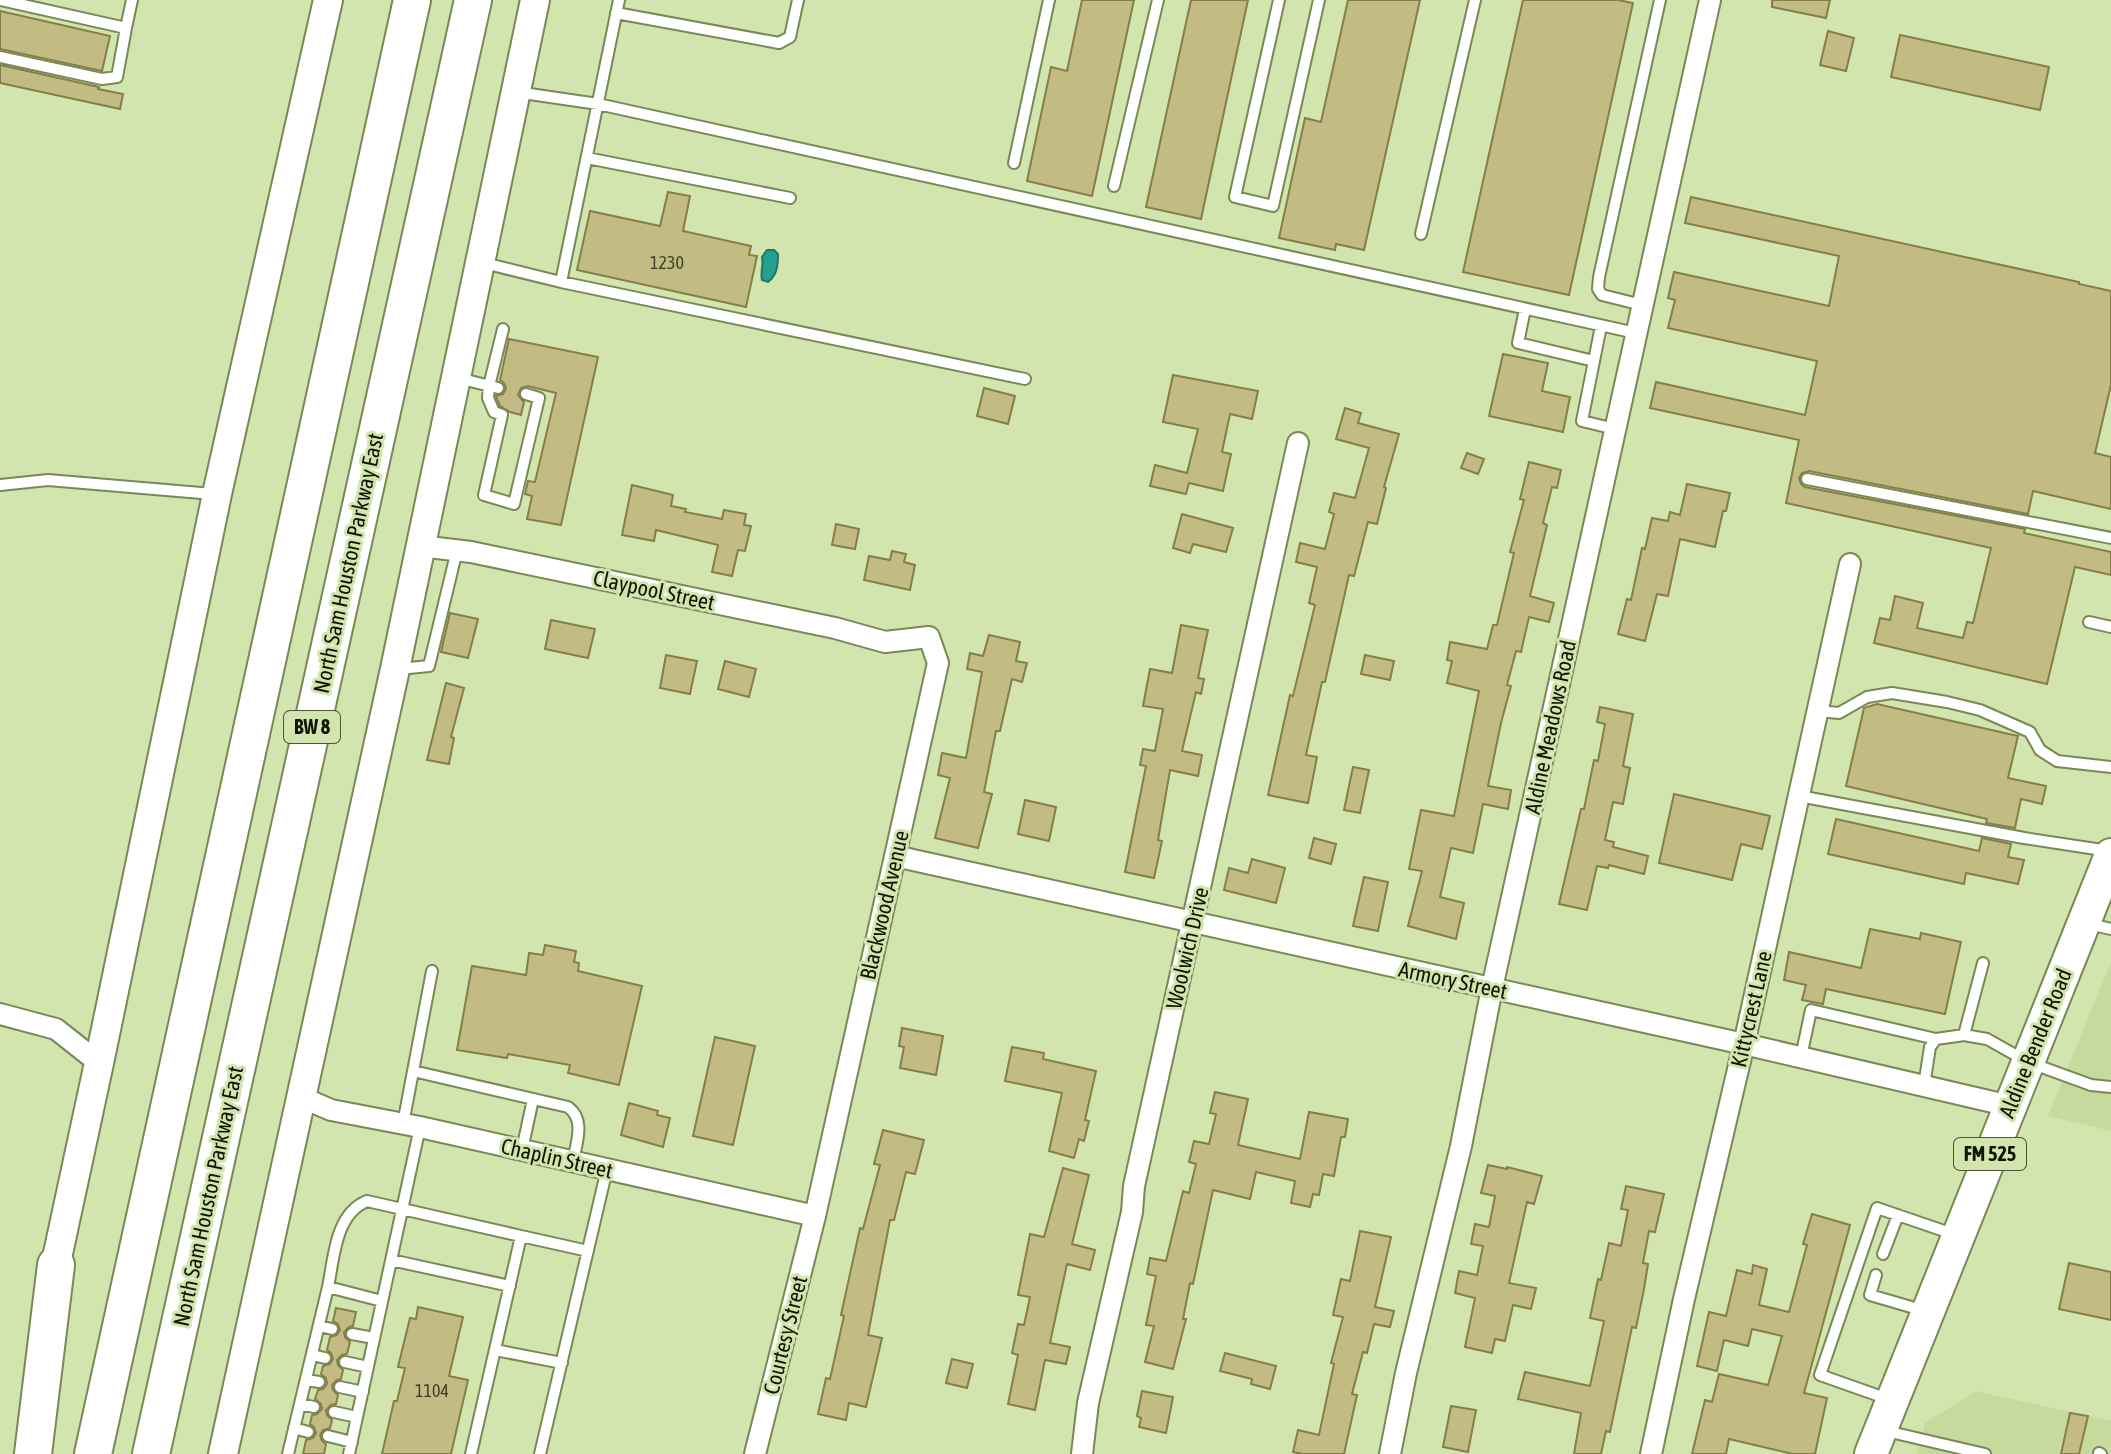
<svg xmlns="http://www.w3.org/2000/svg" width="2111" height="1454" font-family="'Asap Condensed',sans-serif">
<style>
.built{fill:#c7da9d}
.water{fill:#25a090;stroke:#1f7766;stroke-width:2}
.building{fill:#c2bc84;stroke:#857e48;stroke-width:2}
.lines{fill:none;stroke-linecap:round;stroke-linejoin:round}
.lane-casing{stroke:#798855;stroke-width:14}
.street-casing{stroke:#798855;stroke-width:24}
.secondary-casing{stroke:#798855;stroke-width:32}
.primary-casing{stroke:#798855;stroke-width:36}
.highway-casing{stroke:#798855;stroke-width:40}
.lane{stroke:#fff;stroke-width:10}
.street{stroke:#fff;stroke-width:20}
.secondary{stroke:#fff;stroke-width:28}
.primary{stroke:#fff;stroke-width:32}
.highway{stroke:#fff;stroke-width:36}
.labels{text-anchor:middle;stroke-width:6;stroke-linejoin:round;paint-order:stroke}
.number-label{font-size:18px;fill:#3d4024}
.shield{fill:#d3e5ae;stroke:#4b5437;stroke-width:2}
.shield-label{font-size:20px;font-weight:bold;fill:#111604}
.street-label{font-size:22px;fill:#111604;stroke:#d3e5ae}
</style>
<rect width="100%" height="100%" fill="#d3e5ae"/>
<path class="built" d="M2111 962V1131L2048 1116Z
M1976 1391 2111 1421V1454H1917L1925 1423Z"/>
<path class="water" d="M767 250H774L778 254C778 266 777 275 768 282L762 280C760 272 764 265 762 257Z"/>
<path class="building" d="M1082 0H1134L1092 196 1027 181 1051 67 1067 71Z
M1191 0H1248L1201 219 1146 207Z
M1348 0H1420L1364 250 1336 244 1335 250 1279 238 1305 118 1321 122Z
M1523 0H1618L1633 3 1569 295 1463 272Z
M1772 0H1830L1826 18 1772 7Z
M0 11 110 36 102 71 0 49Z
M1828 31 1854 38 1846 71 1820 65Z
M1900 35 2049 67 2040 110 1891 77Z
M0 65 99 87 98 89 123 94 120 109 0 83Z
M668 192 690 196 683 231 751 246 749 255 757 256 746 307 577 270 590 211 660 226Z
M1691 197 2079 282V284L2111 291V385L2095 453 2111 457V509L2033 491 2028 514 1809 471 1802 473 1799 478 1801 484 1805 487 2025 529 2024 533 2111 552V575L2075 567 2047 684 1874 643 1880 618 1890 620 1895 596 1923 603 1917 628 1963 638 1967 622 1973 623 1991 548 1786 503 1799 440 1650 408 1656 382 1805 415 1817 361 1668 328 1675 300 1668 298 1674 272 1829 306 1839 256 1685 223Z
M509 339 598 357 561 525 527 519 532 496 525 494 528 481 535 482 556 393 528 386 521 388 518 395 524 402 521 415 510 412 500 406 496 396 503 394 506 389 504 383 500 380Z
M1503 354 1548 363 1542 391 1570 397 1563 432 1489 416Z
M1173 375 1258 391 1252 419 1230 414 1222 452 1231 454 1223 491 1189 483 1186 494 1150 486 1155 465 1187 473 1198 429 1163 422Z
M984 388 1015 396 1008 424 977 416Z
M1345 408 1361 413 1358 423 1399 434 1384 487 1386 488 1377 524 1368 522 1354 576 1349 575 1325 682H1322L1306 755 1317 757 1308 803 1268 795 1290 695 1293 696 1315 605 1309 603 1317 567 1296 562 1300 543 1325 549 1334 514 1329 512 1334 493 1355 498 1369 448 1336 439Z
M1467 453 1484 459 1478 474 1461 468Z
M1529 462 1561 470 1557 488 1552 487 1543 523 1547 525 1530 596 1554 603 1549 622 1529 617 1521 652 1516 651 1507 685 1511 686 1501 723 1488 786 1511 790 1508 809 1483 804 1473 853 1451 848 1440 897 1464 903 1456 939 1408 926 1422 871 1409 869 1421 810 1454 816 1479 691 1447 683 1452 661 1447 660 1450 642 1487 649 1493 625H1497L1514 553 1510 552 1524 500 1520 499Z
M1687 484 1730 493 1726 511H1723L1715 547 1680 539 1668 596 1657 594 1645 641 1618 634 1627 599 1631 600 1642 548 1645 549 1652 518 1668 521 1670 512 1680 515Z
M632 485 673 495 671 506 686 509 685 512 722 519 724 510 746 514 744 525 751 526 745 551 738 550 732 576 712 572 718 545 656 530 654 541 622 535Z
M1182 514 1233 528 1226 552 1193 544 1190 553 1173 548Z
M836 524 859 529 855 549 832 545Z
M892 551 906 554 904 562 915 565 910 590 864 580 869 556 890 560Z
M450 613 478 619 468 658 441 652Z
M551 620 595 629 588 658 545 649Z
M1181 625 1208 630 1198 678 1204 679 1201 694 1196 692 1182 751 1202 755 1198 776 1170 770 1158 840 1162 841 1154 878 1125 872 1146 766 1140 765 1143 749 1155 751 1163 709 1143 706 1150 669 1172 673Z
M989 635 1020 642 1016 661 1027 663 1022 682 1012 679 1000 731H996L984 792 992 794 978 848 935 838 950 778 938 775 942 753 966 758 982 672 967 669 970 653 983 656Z
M666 655 697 661 690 694 660 688Z
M1365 655 1394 661 1390 680 1361 674Z
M725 661 756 669 749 697 718 689Z
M446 683 464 688 451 737 454 738 449 764 427 760Z
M1877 704 2018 736 2008 778 2046 786 2042 804 2021 799 2015 828 1986 823 1987 819 1846 786 1864 708Z
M1600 707 1633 714 1623 766 1630 768 1623 804 1613 802 1605 840 1614 842 1613 847 1648 856 1644 874 1609 865 1608 868 1597 866 1587 910 1559 904 1581 809H1584L1594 760 1598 761 1605 724 1597 722Z
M1353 767 1369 770 1360 813 1344 810Z
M1674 794 1770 816 1762 849 1741 844 1732 880 1659 863Z
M1025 800 1056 807 1049 841 1018 834Z
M1836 819 1979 851 1982 838 2011 844 2008 857 2024 860 2018 884 1966 873 1964 884 1828 854Z
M1314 838 1336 844 1331 864 1309 858Z
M1252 859 1285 868 1276 903 1224 890 1229 868 1248 873Z
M1364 877 1388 882 1378 931 1353 926Z
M1870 929 1920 939 1921 933 1961 942 1945 1014 1826 989 1823 1004 1802 1000 1806 985 1784 980 1789 952 1861 968Z
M545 945 576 951 574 962 579 963 578 971 642 986 619 1085 568 1073 570 1065 508 1054 507 1058 457 1050 472 966 526 975 529 953 543 955Z
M902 1028 943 1036 936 1075 900 1068 904 1047 899 1046Z
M715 1037 755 1046 733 1145 693 1136Z
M1012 1047 1044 1053 1043 1059 1096 1071 1085 1120 1089 1121 1084 1141 1079 1139 1074 1158 1049 1151 1062 1093 1005 1081Z
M1215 1092 1248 1099 1238 1145 1300 1159 1309 1112 1348 1119 1345 1137H1341L1334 1176 1323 1174 1319 1195 1313 1194 1310 1207 1291 1203 1295 1181 1256 1172 1250 1199 1213 1190 1193 1284 1190 1283 1183 1319H1186L1173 1369 1145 1362 1154 1326 1146 1325 1156 1276 1147 1274 1150 1258 1166 1261 1183 1191 1189 1193 1196 1164 1189 1162 1194 1141 1209 1144 1216 1114 1210 1113Z
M629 1103 658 1111 657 1115 670 1118 663 1147 621 1135Z
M883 1130 924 1140 915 1174 906 1172 894 1220H890L868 1335 882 1338 866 1407 849 1403 846 1420 818 1414 826 1378 830 1379 844 1316 841 1315 860 1228 863 1229 880 1165 874 1164Z
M1488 1165 1507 1169V1167L1542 1176 1534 1204 1527 1202 1509 1283 1536 1288 1531 1309 1513 1305 1505 1341 1495 1339 1492 1353 1465 1347 1475 1298 1455 1293 1459 1271 1477 1275 1483 1246 1471 1244 1475 1224 1489 1227 1495 1196 1481 1193Z
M1063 1168 1089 1175 1072 1244 1095 1250 1090 1270 1067 1264 1050 1343 1070 1347 1066 1364 1045 1360 1035 1410 1008 1404 1018 1355 1012 1353 1018 1324 1024 1325 1030 1297 1018 1295 1030 1234 1044 1237Z
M1626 1186 1664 1194 1655 1232 1649 1231 1643 1263 1648 1264 1644 1289 1636 1328 1632 1327 1610 1432 1606 1431 1601 1454H1574L1581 1413 1518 1399 1525 1372 1590 1386 1604 1321 1590 1318 1598 1279 1601 1280 1609 1243 1621 1246 1628 1210 1621 1209Z
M1812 1214 1850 1225 1804 1393 1827 1398 1815 1454H1793L1729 1439 1726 1454H1692L1705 1400 1712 1402 1719 1374 1768 1385 1782 1336 1752 1329 1748 1346 1724 1340 1717 1371 1697 1366 1709 1312 1726 1316 1737 1270 1752 1274 1753 1265 1767 1269 1759 1305 1789 1312 1807 1245 1803 1244Z
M1360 1231 1391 1237 1375 1307 1394 1311 1390 1327 1374 1324 1367 1353 1363 1352 1352 1394 1357 1395 1344 1454H1303L1293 1452 1298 1430 1319 1435 1334 1364 1331 1363 1343 1317 1333 1315 1341 1279 1350 1281Z
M2069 1263 2111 1272V1320L2059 1309Z
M418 1307 463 1317 449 1376 468 1380 451 1454H382L394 1401H397L405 1368 398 1367 410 1318 416 1319Z
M336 1308 356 1312 353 1326 349 1327 344 1332 345 1337 350 1342 347 1354 342 1355 337 1360 338 1365 343 1370 341 1379 337 1380 332 1385 333 1390 338 1395 336 1404 331 1405 326 1410 327 1415 332 1420 330 1428 323 1430 320 1435 322 1441 326 1444 324 1454H303L306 1440 313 1438 316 1433 314 1427 310 1424 312 1415 317 1414 322 1409 321 1404 315 1399 318 1390 323 1389 327 1384 326 1378 321 1374 323 1366 330 1364 333 1359 331 1353 327 1350 330 1337 337 1335 340 1330 338 1324 333 1321Z
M1225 1353 1276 1366 1270 1389 1251 1384 1252 1379 1220 1371Z
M952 1359 973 1364 967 1388 946 1383Z
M1142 1391 1173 1397 1166 1433 1139 1427 1141 1418 1137 1416Z
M1451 1406 1476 1410 1468 1452 1443 1447Z
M2070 1413 2088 1416 2079 1454H2061Z"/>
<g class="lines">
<g class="lane-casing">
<path id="lane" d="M1 0 126 28 132 0
M1279 0 1235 197 1273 206 1319 0
M616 13 779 43 790 37 798 0
M0 57 102 79 117 77 126 28
M516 92 598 104 1636 333
M587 158 790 198
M1014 163 1049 0
M1114 186 1158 0
M1421 234 1475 0
M484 263 561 282 1025 379
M561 282 619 0
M1642 305 1602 295 1598 289 1599 277 1660 0
M1525 309 1518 343 1594 361 1582 421 1615 429
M503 329 489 386 488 398 494 412 502 415 484 495 514 504 539 398 526 394
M1594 361 1601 326
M458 378 498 388
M1807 479 2111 538
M0 485 48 480 213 494
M2089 622 2111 627
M399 669 429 666 457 550
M1818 711 1839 713 1867 697 1892 693 1947 702 1980 710 2030 732 2040 750 2057 761 2111 767
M1799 796 2024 838 2109 851
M2089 924 2111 929
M1964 1035 1987 1039 2028 1062 2091 1085 2111 1087
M1801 1057 1811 1010 1936 1039
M413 1071 568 1107C586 1120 576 1143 573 1162
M1924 1086 1930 1047 1936 1039 1964 1035 1983 963
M403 1124 432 971
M522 1150 533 1099
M1883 1254 1898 1215
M391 1260 510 1286
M1876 1275 1870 1295 1925 1311
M328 1287C334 1258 335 1214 367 1201L521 1236
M319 1326 332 1329
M352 1334 374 1338
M495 1350 562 1363
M312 1355 325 1358
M345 1362 368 1367
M306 1380 319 1382
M340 1387 363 1392
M1888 1399 1820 1375 1877 1208 1956 1235
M300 1404 314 1407
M334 1412 357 1417
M294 1428 308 1432
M1886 1431 1985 1454
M328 1436 352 1442
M2099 1453 2101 1454
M288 1454 328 1287 382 1301
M349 1454 420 1127
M471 1454 521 1236 588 1251
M540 1454 607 1169"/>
</g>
<g class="street-casing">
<path id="street" d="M420 546 471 552 835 628 885 642 929 637 938 663 815 1216 755 1454
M895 856 1744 1044 2010 1106
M0 1014 56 1029 99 1063
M301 1097 331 1110 420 1127 815 1216
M1082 1454 1088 1403 1132 1212 1134 1186 1298 443
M1390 1454 1406 1373 1461 1146 1492 988 1710 0
M1651 1454 1684 1299 1744 1044 1850 564"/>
</g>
<g class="secondary-casing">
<path id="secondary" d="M51 1286 99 1063 217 494 328 0
M223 1454 395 669 535 0"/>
</g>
<g class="primary-casing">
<path id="primary" d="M1871 1454 2111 855"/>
</g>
<g class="highway-casing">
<path id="highway" d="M33 1454 56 1265
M93 1454 412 0
M151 1454 473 0"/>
</g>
<use href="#lane" class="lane"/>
<use href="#street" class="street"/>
<use href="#secondary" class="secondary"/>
<use href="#primary" class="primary"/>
<use href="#highway" class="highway"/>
</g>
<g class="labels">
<g class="number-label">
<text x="667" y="269">1230</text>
<text x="432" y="1397">1104</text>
</g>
<g class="shield">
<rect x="284" y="711" width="56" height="32" rx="6"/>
<rect x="1954" y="1138" width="72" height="32" rx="6"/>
</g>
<g class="shield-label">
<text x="312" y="734">BW 8</text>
<text x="1990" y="1161">FM 525</text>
</g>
<g class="street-label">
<text transform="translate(348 563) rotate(-78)" y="8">North Sam Houston Parkway East</text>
<text transform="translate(654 590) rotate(12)" y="8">Claypool Street</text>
<text transform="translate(1550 727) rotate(-78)" y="8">Aldine Meadows Road</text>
<text transform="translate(884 905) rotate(-77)" y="8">Blackwood Avenue</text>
<text transform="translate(1187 948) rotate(-77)" y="8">Woolwich Drive</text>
<text transform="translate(1453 980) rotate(12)" y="8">Armory Street</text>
<text transform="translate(1751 1009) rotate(-77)" y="8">Kittycrest Lane</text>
<text transform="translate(2035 1043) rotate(-68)" y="8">Aldine Bender Road</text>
<text transform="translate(557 1158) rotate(13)" y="8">Chaplin Street</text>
<text transform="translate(208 1196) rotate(-78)" y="8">North Sam Houston Parkway East</text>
<text transform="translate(785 1335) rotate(-76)" y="8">Courtesy Street</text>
</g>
</g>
</svg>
